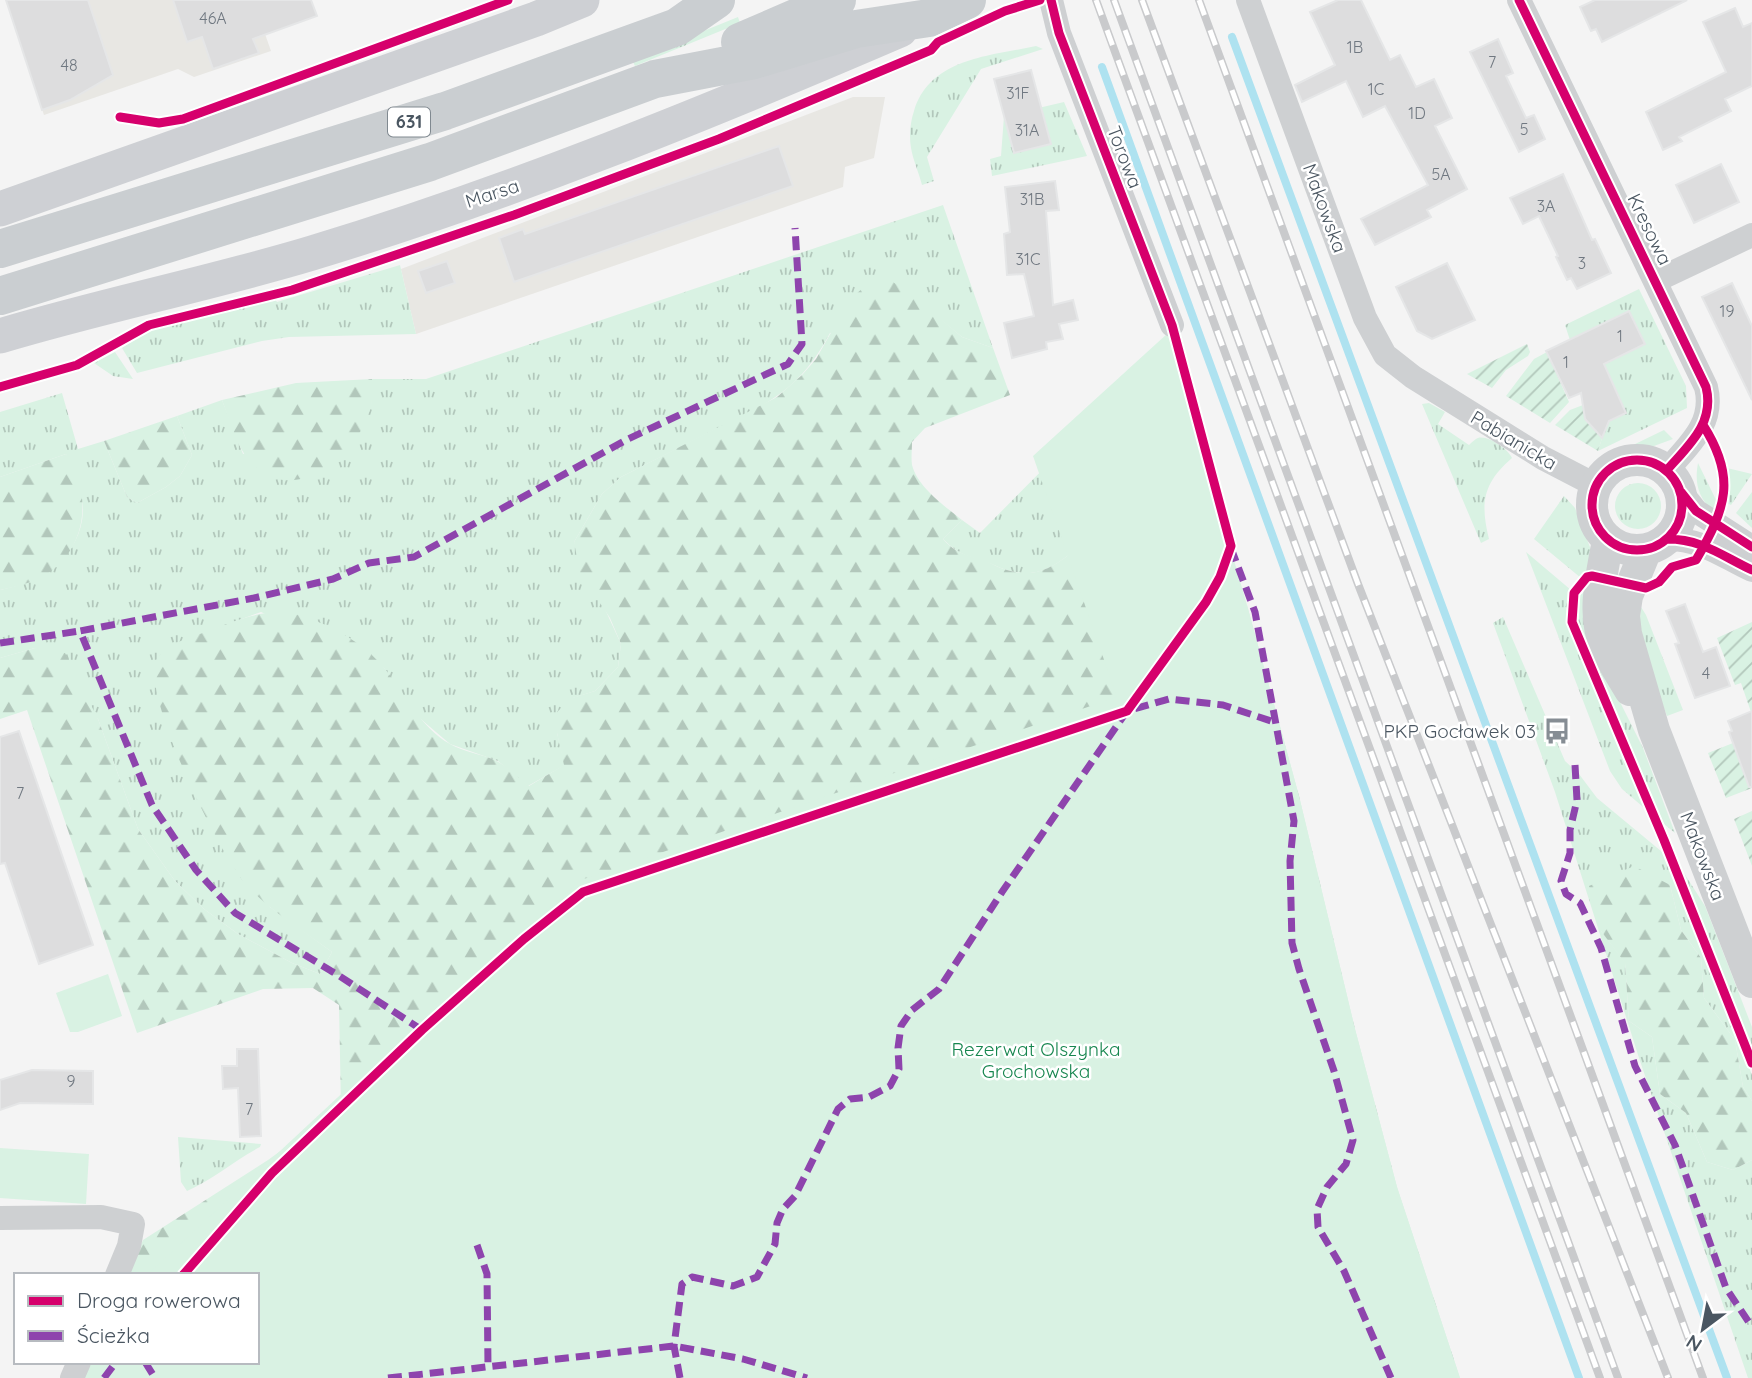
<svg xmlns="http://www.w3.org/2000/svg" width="1752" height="1378" font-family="Quicksand,sans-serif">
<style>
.commercial{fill:#e8e7e3}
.grass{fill:url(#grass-tufts)}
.forest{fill:url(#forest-firs)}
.park{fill:#d9f2e3}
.garden{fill:url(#garden-furrows)}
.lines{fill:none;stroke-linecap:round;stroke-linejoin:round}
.stream{stroke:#aee2f0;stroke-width:8}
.building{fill:#ddddde;stroke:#e5e6e7;stroke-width:2}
.minor{stroke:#ced0d2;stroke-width:24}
.tertiary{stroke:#ced0d2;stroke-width:32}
.secondary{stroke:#ced0d4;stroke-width:35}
.primary{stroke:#caced1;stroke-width:38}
.rail-casing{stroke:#c9cacc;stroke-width:8}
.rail{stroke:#fff;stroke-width:5;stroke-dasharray:16;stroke-linecap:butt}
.quiet{stroke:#8e44ad;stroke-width:7;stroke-dasharray:14 7;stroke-linecap:butt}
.cycleway-casing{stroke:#fff;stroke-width:13}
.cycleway{stroke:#d6006c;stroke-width:9}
.labels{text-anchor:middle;stroke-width:5;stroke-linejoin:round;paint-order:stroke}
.number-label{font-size:16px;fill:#707881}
.shield{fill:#fff;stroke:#808990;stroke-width:2}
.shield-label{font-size:18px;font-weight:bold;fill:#4a5661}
.street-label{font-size:19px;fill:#4a5661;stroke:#fff}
.poi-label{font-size:19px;fill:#4a5661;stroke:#fff;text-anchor:end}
.park-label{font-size:19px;fill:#17864f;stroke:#fff}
</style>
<defs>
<pattern id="grass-tufts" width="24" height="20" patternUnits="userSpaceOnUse" patternTransform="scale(1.75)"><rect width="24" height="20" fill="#d9f2e3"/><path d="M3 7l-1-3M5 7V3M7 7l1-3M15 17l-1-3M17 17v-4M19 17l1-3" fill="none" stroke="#b2c7bb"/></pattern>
<pattern id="forest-firs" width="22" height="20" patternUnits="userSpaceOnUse" patternTransform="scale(1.75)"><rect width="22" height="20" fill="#d9f2e3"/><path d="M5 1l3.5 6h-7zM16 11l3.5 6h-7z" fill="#b2c7bb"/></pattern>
<pattern id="garden-furrows" width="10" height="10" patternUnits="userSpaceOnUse" patternTransform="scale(1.75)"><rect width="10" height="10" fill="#d9f2e3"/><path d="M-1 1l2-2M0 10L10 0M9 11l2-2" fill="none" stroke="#b2c7bb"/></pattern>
</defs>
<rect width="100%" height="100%" fill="#f4f4f4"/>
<path class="commercial" d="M6 0H253L271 51 194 77 178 69 44 115Z
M853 97H885L874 158 845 167 843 187 416 334 401 269Z"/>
<path class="grass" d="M738 17 740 23 635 66 632 60Z
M1036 46 1043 49 981 69 927 157 934 181 922 185C919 173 913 160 911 148 909 136 910 123 914 111 930 58 990 56 1036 46Z
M1064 102 1087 156 992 176 990 159 1001 156 1004 116Z
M943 205 993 348 962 337 940 319 830 333C799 391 769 403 712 431 682 446 651 462 621 477L602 494 574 542 621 644 618 667 595 691 573 698 557 733 565 765 528 786 498 761 450 744 416 715 384 668 261 612 191 638 270 907 332 952 320 974 292 963 238 934 204 909 175 881 138 829 98 719 35 648 0 658V590C40 582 81 557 83 511 84 497 71 469 66 454L0 477V412L62 393 78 449 104 441 127 497 137 503 166 487 180 476 192 455 177 416 222 400 243 454 371 405 372 379H426Z
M400 265 416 334 289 337 262 341 137 373 122 348 147 331 174 322 275 299 277 302Z
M1639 289 1686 386 1687 408 1598 451 1602 438 1565 325Z
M115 352 133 379 113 376 94 363Z
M1429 403 1445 412 1438 424 1469 445C1471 443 1475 439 1478 438 1488 435 1508 449 1512 458 1483 483 1480 503 1489 539L1481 543 1422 404Z
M1664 430 1673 439 1654 446H1631Z
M1068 444 1082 545C1056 564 1041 580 1007 570 999 568 993 564 986 562 966 555 959 555 943 539L962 520 980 533Z
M1698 463 1718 504 1715 514C1699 498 1694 485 1698 463Z
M1727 468 1752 474 1731 505 1727 503 1729 483Z
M1615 506a23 23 0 1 1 46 0a23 23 0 1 1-46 0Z
M1752 492V528L1736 513Z
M1564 496 1575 508 1593 555 1586 573 1581 578 1534 539Z
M1526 552 1571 590 1568 617 1572 633 1649 812 1622 789 1610 771Z
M1579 593 1587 594 1597 656 1643 748 1675 833 1664 824 1579 628 1576 613Z
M1641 607 1646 615 1683 710 1667 716 1638 641Z
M1503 617 1565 761 1579 774 1597 798 1667 856 1752 1075V1101L1743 1087 1735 1040 1704 998 1701 958 1681 930 1670 885 1601 931 1625 962 1629 1021 1652 1037 1660 1094 1686 1113 1707 1162 1733 1170 1752 1160V1378H1748L1639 1058 1555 792 1493 623Z
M1684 873 1705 906 1728 965 1752 1027V1050Z
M178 1137 261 1144 260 1147C235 1160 212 1180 187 1191L181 1182Z"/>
<path class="forest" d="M893 282 916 298 962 337 993 348 1010 395 925 428 912 442C912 449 911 458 912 465 918 488 945 506 962 520L943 539C956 554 968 555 986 561 993 564 999 568 1007 570 1040 580 1056 564 1082 545L1247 605 1299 796 1355 1029 1397 1187 1460 1378 257 1362V1275H127L143 1240 268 1160 341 1107 339 1005 313 988 263 989 137 1033 27 710 0 719V658L35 648 65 653 98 719 138 829 175 881 204 909 238 934 292 963 320 974 332 952C303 931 272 912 248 887 221 858 142 697 156 661 162 645 190 638 205 632 236 621 268 605 302 616 333 626 364 643 385 669 406 695 420 727 450 744 464 752 481 754 495 760 507 766 518 777 529 786L564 765 557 733 558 711 572 698 595 691 618 667 621 644 610 618 580 573 574 542 602 494 621 477 777 397 802 375 816 359 850 299 869 283Z
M372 379C372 388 373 398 371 406 361 450 303 503 259 470 238 454 231 424 222 400L296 383Z
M177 416 192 455 180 476 166 487 137 503 127 497 104 441Z
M66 454C90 489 89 539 55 568 40 581 19 586 0 590V477Z
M1634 866 1670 885 1681 930 1701 958 1704 998 1735 1040 1743 1087 1752 1101V1160L1733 1170 1707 1162 1686 1113 1660 1094 1652 1037 1629 1021 1625 963 1601 931 1589 886Z"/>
<path class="park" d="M1168 333 1247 605 1299 796 1355 1029 1397 1187 1460 1378H80L87 1362H257V1275H147L395 1044 581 880 1117 697 1033 456Z
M108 974 122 1016 78 1032H70L56 993Z
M0 1148 89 1154 86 1204 0 1198Z"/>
<path class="garden" d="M1527 344 1530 352 1528 356 1506 370 1492 388 1467 374Z
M1547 352 1569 402 1550 423 1506 396 1534 359Z
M1583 405 1585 419 1602 438 1598 451 1555 425 1570 410Z
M1752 622V711L1751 712 1741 683 1735 685 1717 638Z
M1733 743 1752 761V788L1726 798 1708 753Z
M1752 811V866L1734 819Z"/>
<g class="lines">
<path class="stream" d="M1232 37 1727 1378
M1102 67 1579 1378"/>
</g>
<path class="building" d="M6 0H88L113 75 70 100 42 110Z
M173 0H311L317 16 253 39 259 53 213 69 202 37 187 42Z
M1338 0H1361L1390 60 1400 55 1416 87 1434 79 1452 118 1435 126 1467 189 1427 210 1431 217 1375 245 1361 219 1428 185 1385 106 1363 117 1346 81 1302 102 1295 85 1335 65 1310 12Z
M1595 0H1687L1602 42 1596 29 1591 31 1580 7Z
M1735 8 1743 27 1752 23V86L1725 99 1731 111 1679 137 1682 141 1663 150 1646 112 1726 72 1703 22Z
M1498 39 1513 73 1506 76 1526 118 1534 115 1545 139 1519 152 1470 52Z
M1031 70 1051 144 1014 153 994 79Z
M779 146 793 186 514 282 499 238 523 229 525 234Z
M1721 164 1739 202 1694 223 1676 185Z
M1563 174 1592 240 1595 239 1611 273 1577 289 1571 278 1567 280 1556 257 1558 256 1539 216 1523 224 1510 198Z
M1055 181 1059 210 1046 211 1053 305 1073 300 1078 320 1059 324 1063 339 1046 342 1047 349 1012 358 1004 323 1034 316 1024 274 1007 275 1004 234 1010 232 1005 187Z
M447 261 455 283 426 293 418 271Z
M1447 263 1475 320 1432 339 1417 331 1396 287Z
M1732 283 1752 326V400L1702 297Z
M1629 311 1645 344 1604 364 1626 413 1609 421 1602 438 1585 419 1581 393 1569 398 1546 351Z
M1685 604 1703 652 1716 647 1730 686 1695 698 1675 644 1679 643 1666 611Z
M1752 711V787H1749L1729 732 1732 731 1728 721Z
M19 731 93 945 39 964 5 863 0 864V737Z
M237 1049H258L261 1136 240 1137 238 1088 223 1089 222 1066H237Z
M32 1070 93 1071V1104L20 1103 0 1110V1080Z"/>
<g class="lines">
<path class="minor" d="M1051 0 1059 33 1172 325
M1248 0 1365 318 1385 355 1413 377 1543 458 1595 485
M1519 0 1706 387C1715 423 1689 445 1667 470
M1655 281 1752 235
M1681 492 1696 511 1752 547
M1667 539C1702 539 1722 556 1752 570
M0 1218 101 1217 133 1224 129 1246 117 1275
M72 1378 79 1362"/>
<path class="tertiary" d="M1592 505a45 45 0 1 1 90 0a45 45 0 1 1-90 0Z
M1608 540C1602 575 1591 614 1606 647 1612 662 1622 676 1630 690
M1646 550 1627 596 1624 616 1626 634 1654 730 1752 982"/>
<path class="secondary" d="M0 209 536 19 582 0
M0 336C103 305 209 284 312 253 513 192 707 113 900 30"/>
<path class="primary" d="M740 42 837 0
M0 249 445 111 677 27 716 0
M0 296 430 162 655 79 754 60 856 29 929 18 967 0"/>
<g class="rail-casing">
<path id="rail" d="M1096 0 1600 1378
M1114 0 1618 1378
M1142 0 1358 584 1668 1378
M1199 0 1703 1378"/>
</g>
<use href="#rail" class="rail"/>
<path class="quiet" d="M1231 548 1255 612 1294 821 1290 861 1292 943 1299 969 1334 1071 1353 1140 1346 1164 1327 1187 1317 1209 1318 1227 1344 1271 1391 1378
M0 643 80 631
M1575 765 1577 800 1570 830V853L1561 881 1566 894 1580 903 1601 948 1635 1066 1675 1145 1726 1288 1752 1327
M422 1030 338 975 235 913 196 870 152 805 80 631 254 598 333 579 369 563 414 557 628 439 788 364 802 344 795 228
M477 1245 487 1274 488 1366
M145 1362 155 1378
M104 1378 116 1362
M388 1378 674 1346 743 1359 807 1378
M680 1378 674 1346 682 1284 692 1277 733 1286 757 1277 775 1244 777 1223 783 1209 795 1196 838 1109 850 1099 869 1097 890 1086 899 1069 898 1048 901 1026 912 1010 939 989 1002 892 1127 711 1169 699 1223 705 1277 723"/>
<g class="cycleway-casing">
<path id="cycleway" d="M1519 0 1706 387C1715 423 1689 445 1667 470
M120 117 159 123 183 119 508 0
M0 387 77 365 149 325 292 290 514 215 719 139 931 50 938 42 1005 11 1040 0
M1703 425C1737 478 1726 508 1696 560L1672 567 1659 582 1646 588 1592 576 1587 577 1574 593 1572 622 1664 840 1752 1063
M1592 505a45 45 0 1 1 90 0a45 45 0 1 1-90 0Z
M1681 492 1696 511 1752 547
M1667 539C1702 539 1722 556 1752 570
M183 1275 272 1173 422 1030 524 939 583 892 1127 711 1206 602 1220 577 1231 546 1172 325 1059 33 1051 0"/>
</g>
<use href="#cycleway" class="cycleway"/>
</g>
<defs>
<g id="bus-bare" transform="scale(2.1)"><path d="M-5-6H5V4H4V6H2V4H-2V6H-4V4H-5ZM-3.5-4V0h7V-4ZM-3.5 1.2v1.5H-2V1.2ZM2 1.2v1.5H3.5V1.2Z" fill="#868d94" stroke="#fff" stroke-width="2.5" paint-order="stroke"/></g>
</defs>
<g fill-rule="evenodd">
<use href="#bus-bare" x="1557" y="731"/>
</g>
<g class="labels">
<g class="number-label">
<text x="213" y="24">46A</text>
<text x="1355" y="53">1B</text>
<text x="1492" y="68">7</text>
<text x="69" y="71">48</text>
<text x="1376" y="95">1C</text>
<text x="1018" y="99">31F</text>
<text x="1417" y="119">1D</text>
<text x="1524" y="135">5</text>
<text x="1027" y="136">31A</text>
<text x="1441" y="180">5A</text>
<text x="1032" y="205">31B</text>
<text x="1546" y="212">3A</text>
<text x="1028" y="265">31C</text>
<text x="1582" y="269">3</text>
<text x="1727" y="317">19</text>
<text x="1620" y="342">1</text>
<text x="1566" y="368">1</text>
<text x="1706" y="679">4</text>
<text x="20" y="799">7</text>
<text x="71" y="1087">9</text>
<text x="249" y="1115">7</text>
</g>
<rect class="shield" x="388" y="107.5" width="42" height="29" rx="5"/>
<g class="shield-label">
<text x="409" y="128">631</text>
</g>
<g class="street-label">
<text transform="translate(1125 157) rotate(69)" y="7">Torowa</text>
<text transform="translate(492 193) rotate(-18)" y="7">Marsa</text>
<text transform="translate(1325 208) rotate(70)" y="7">Makowska</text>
<text transform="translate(1650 229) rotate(64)" y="7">Kresowa</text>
<text transform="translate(1514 440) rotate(31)" y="7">Pabianicka</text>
<text transform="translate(1703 856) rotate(69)" y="7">Makowska</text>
</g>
<g class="poi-label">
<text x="1536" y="738">PKP Gocławek 03</text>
</g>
<g class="park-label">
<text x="1036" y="1056">Rezerwat Olszynka<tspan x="1036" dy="22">Grochowska</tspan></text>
</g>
</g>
<rect x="14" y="1273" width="245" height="91" fill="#ffffff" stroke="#b7bbc0" stroke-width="2"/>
<rect x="28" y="1296" width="35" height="10" fill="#d6006c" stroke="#b7bbc0" stroke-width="2"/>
<text x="77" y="1308" font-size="21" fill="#4a5661">Droga rowerowa</text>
<rect x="28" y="1331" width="35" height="10" fill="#8e44ad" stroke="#b7bbc0" stroke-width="2"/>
<text x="77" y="1343" font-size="21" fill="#4a5661">Ścieżka</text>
<g transform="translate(1703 1329) rotate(212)" stroke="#ffffff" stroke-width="5" paint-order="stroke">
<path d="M0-5L12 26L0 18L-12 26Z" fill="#4a5661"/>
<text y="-10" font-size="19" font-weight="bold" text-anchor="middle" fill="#4a5661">N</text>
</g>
</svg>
